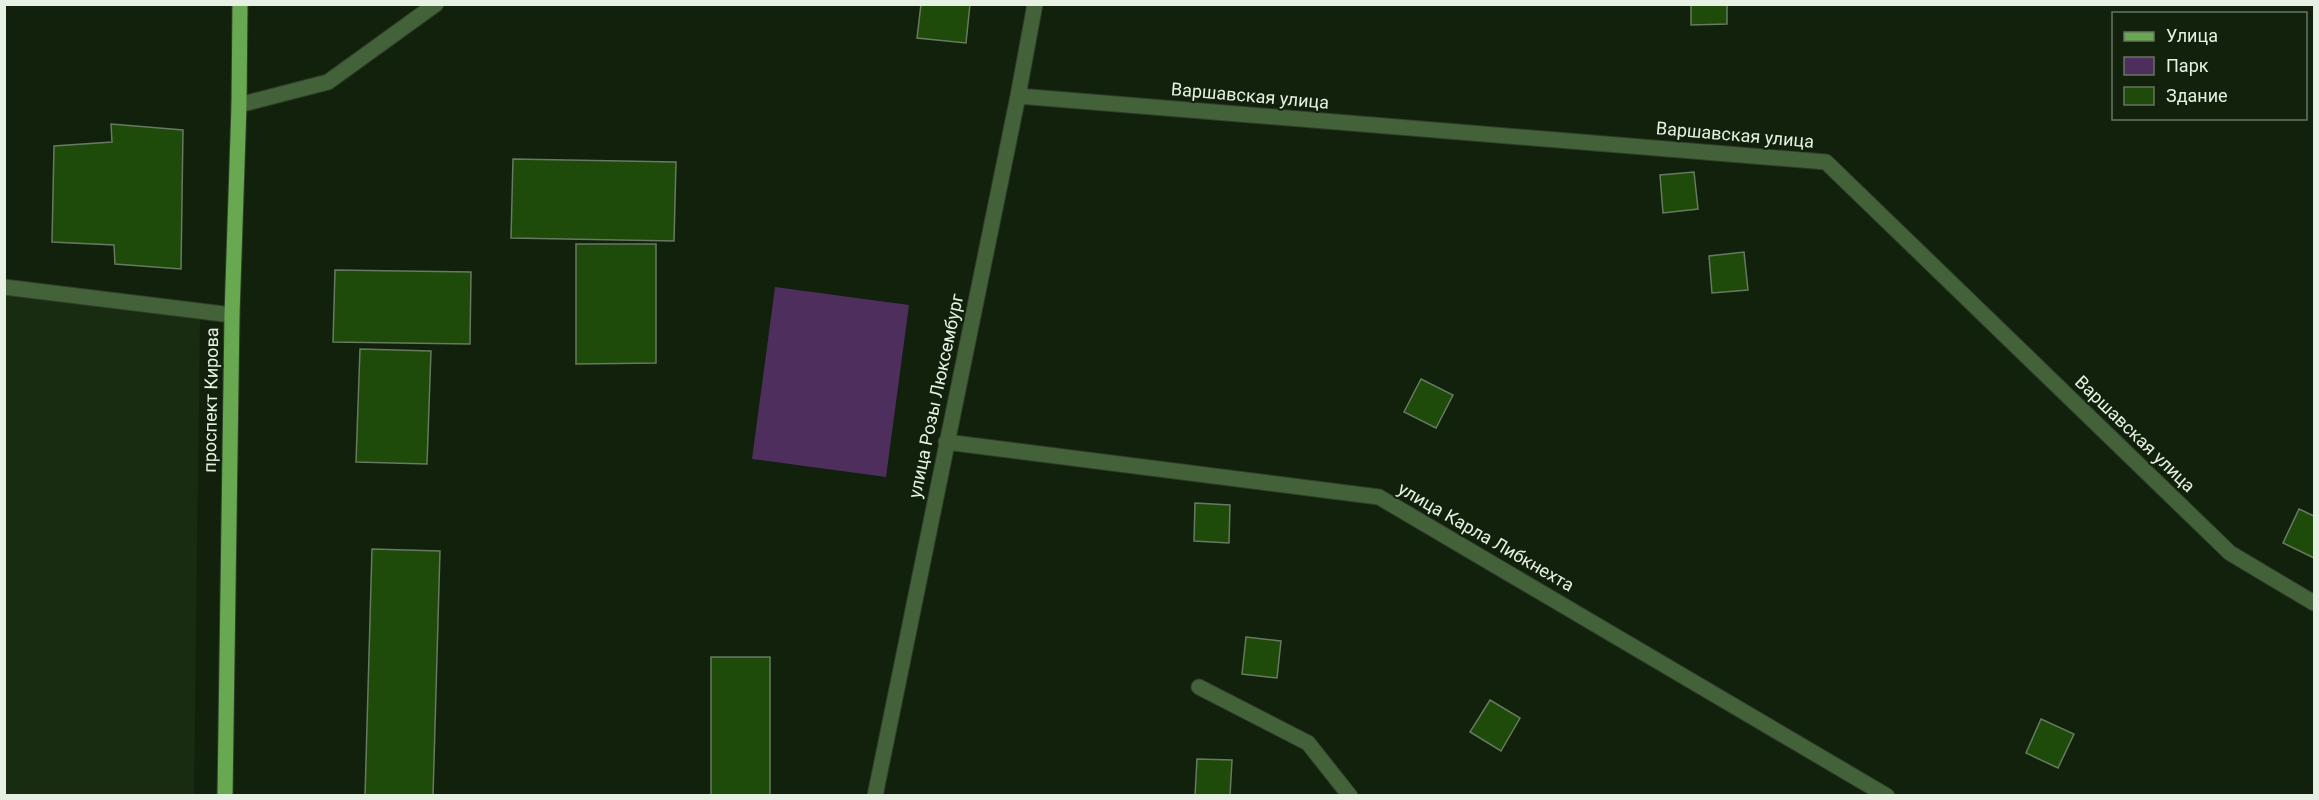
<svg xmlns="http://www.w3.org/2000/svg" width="2319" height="800" font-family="Roboto,sans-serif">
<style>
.built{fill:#172c10}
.green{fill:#4d2e5d}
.building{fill:#1e4a0a;stroke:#677a61;stroke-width:1.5}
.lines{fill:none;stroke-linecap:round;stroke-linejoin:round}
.minor-casing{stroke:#2f3e2a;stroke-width:17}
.major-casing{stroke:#2f3e2a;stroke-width:17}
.minor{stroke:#436239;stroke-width:15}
.major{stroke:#67a850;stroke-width:15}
.labels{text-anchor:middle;stroke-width:4.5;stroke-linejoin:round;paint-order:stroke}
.street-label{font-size:18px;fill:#e7f1e3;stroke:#11210c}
</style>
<rect width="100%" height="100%" fill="#11210c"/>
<path class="built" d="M5 290 200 317 194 795 5 796Z"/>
<path class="green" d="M775 287 909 305 886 477 752 459Z"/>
<path class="building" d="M921 4H970L966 43 917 38Z
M1691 4H1727V24L1691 25Z
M111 124 183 130 181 269 115 264 114 245 52 242 54 146 112 142Z
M513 159 676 162 674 241 511 238Z
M1694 172 1698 209 1663 213 1660 175Z
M576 244H656V363L576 364Z
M1744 252 1748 290 1712 293 1709 256Z
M335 270 471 272 470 344 333 342Z
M360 349 431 351 427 464 356 462Z
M1421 379 1453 395 1436 428 1404 412Z
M1195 503 1230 505 1229 543 1194 541Z
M2299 509 2314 516V558L2283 543Z
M372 549 440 551 433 796H365Z
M1246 637 1281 641 1277 678 1242 674Z
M711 657H770V796H711Z
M1490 700 1520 718 1501 751 1470 732Z
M2041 719 2074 734 2058 768 2026 753Z
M1197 759 1232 760 1230 796H1195Z"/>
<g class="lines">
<g class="minor-casing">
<path id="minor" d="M1018 96 1826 162 2230 553 2314 603
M239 105 328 82 436 4
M4 287 232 315
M946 442 1379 497 1887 796
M1199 687 1308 743 1350 796
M875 796 1018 96 1035 4"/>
</g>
<g class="major-casing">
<path id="major" d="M225 796 232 315 239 105 240 4"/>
</g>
<use href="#minor" class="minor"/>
<use href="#major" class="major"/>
</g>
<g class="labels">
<g class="street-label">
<text transform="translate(1250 96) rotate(5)" y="6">Варшавская улица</text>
<text transform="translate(1735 135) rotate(5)" y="6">Варшавская улица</text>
<text transform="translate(936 396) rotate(-78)" y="6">улица Розы Люксембург</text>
<text transform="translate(211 400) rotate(-89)" y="6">проспект Кирова</text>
<text transform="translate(2135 434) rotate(44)" y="6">Варшавская улица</text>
<text transform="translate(1486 537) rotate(30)" y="6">улица Карла Либкнехта</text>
</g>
</g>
<rect width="2319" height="800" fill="none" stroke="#e7f1e3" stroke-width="12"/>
<rect x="2112" y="12" width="195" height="108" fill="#11210c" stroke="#677462" stroke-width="1.5"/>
<rect x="2124" y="32" width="30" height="9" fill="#67a850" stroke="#677462" stroke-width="1.5"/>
<text x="2166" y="42" font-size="18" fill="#e7f1e3">Улица</text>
<rect x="2124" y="57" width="30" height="18" fill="#4d2e5d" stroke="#677462" stroke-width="1.5"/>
<text x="2166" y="72" font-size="18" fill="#e7f1e3">Парк</text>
<rect x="2124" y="87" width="30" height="18" fill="#1e4a0a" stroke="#677462" stroke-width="1.5"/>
<text x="2166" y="102" font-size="18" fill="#e7f1e3">Здание</text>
</svg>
